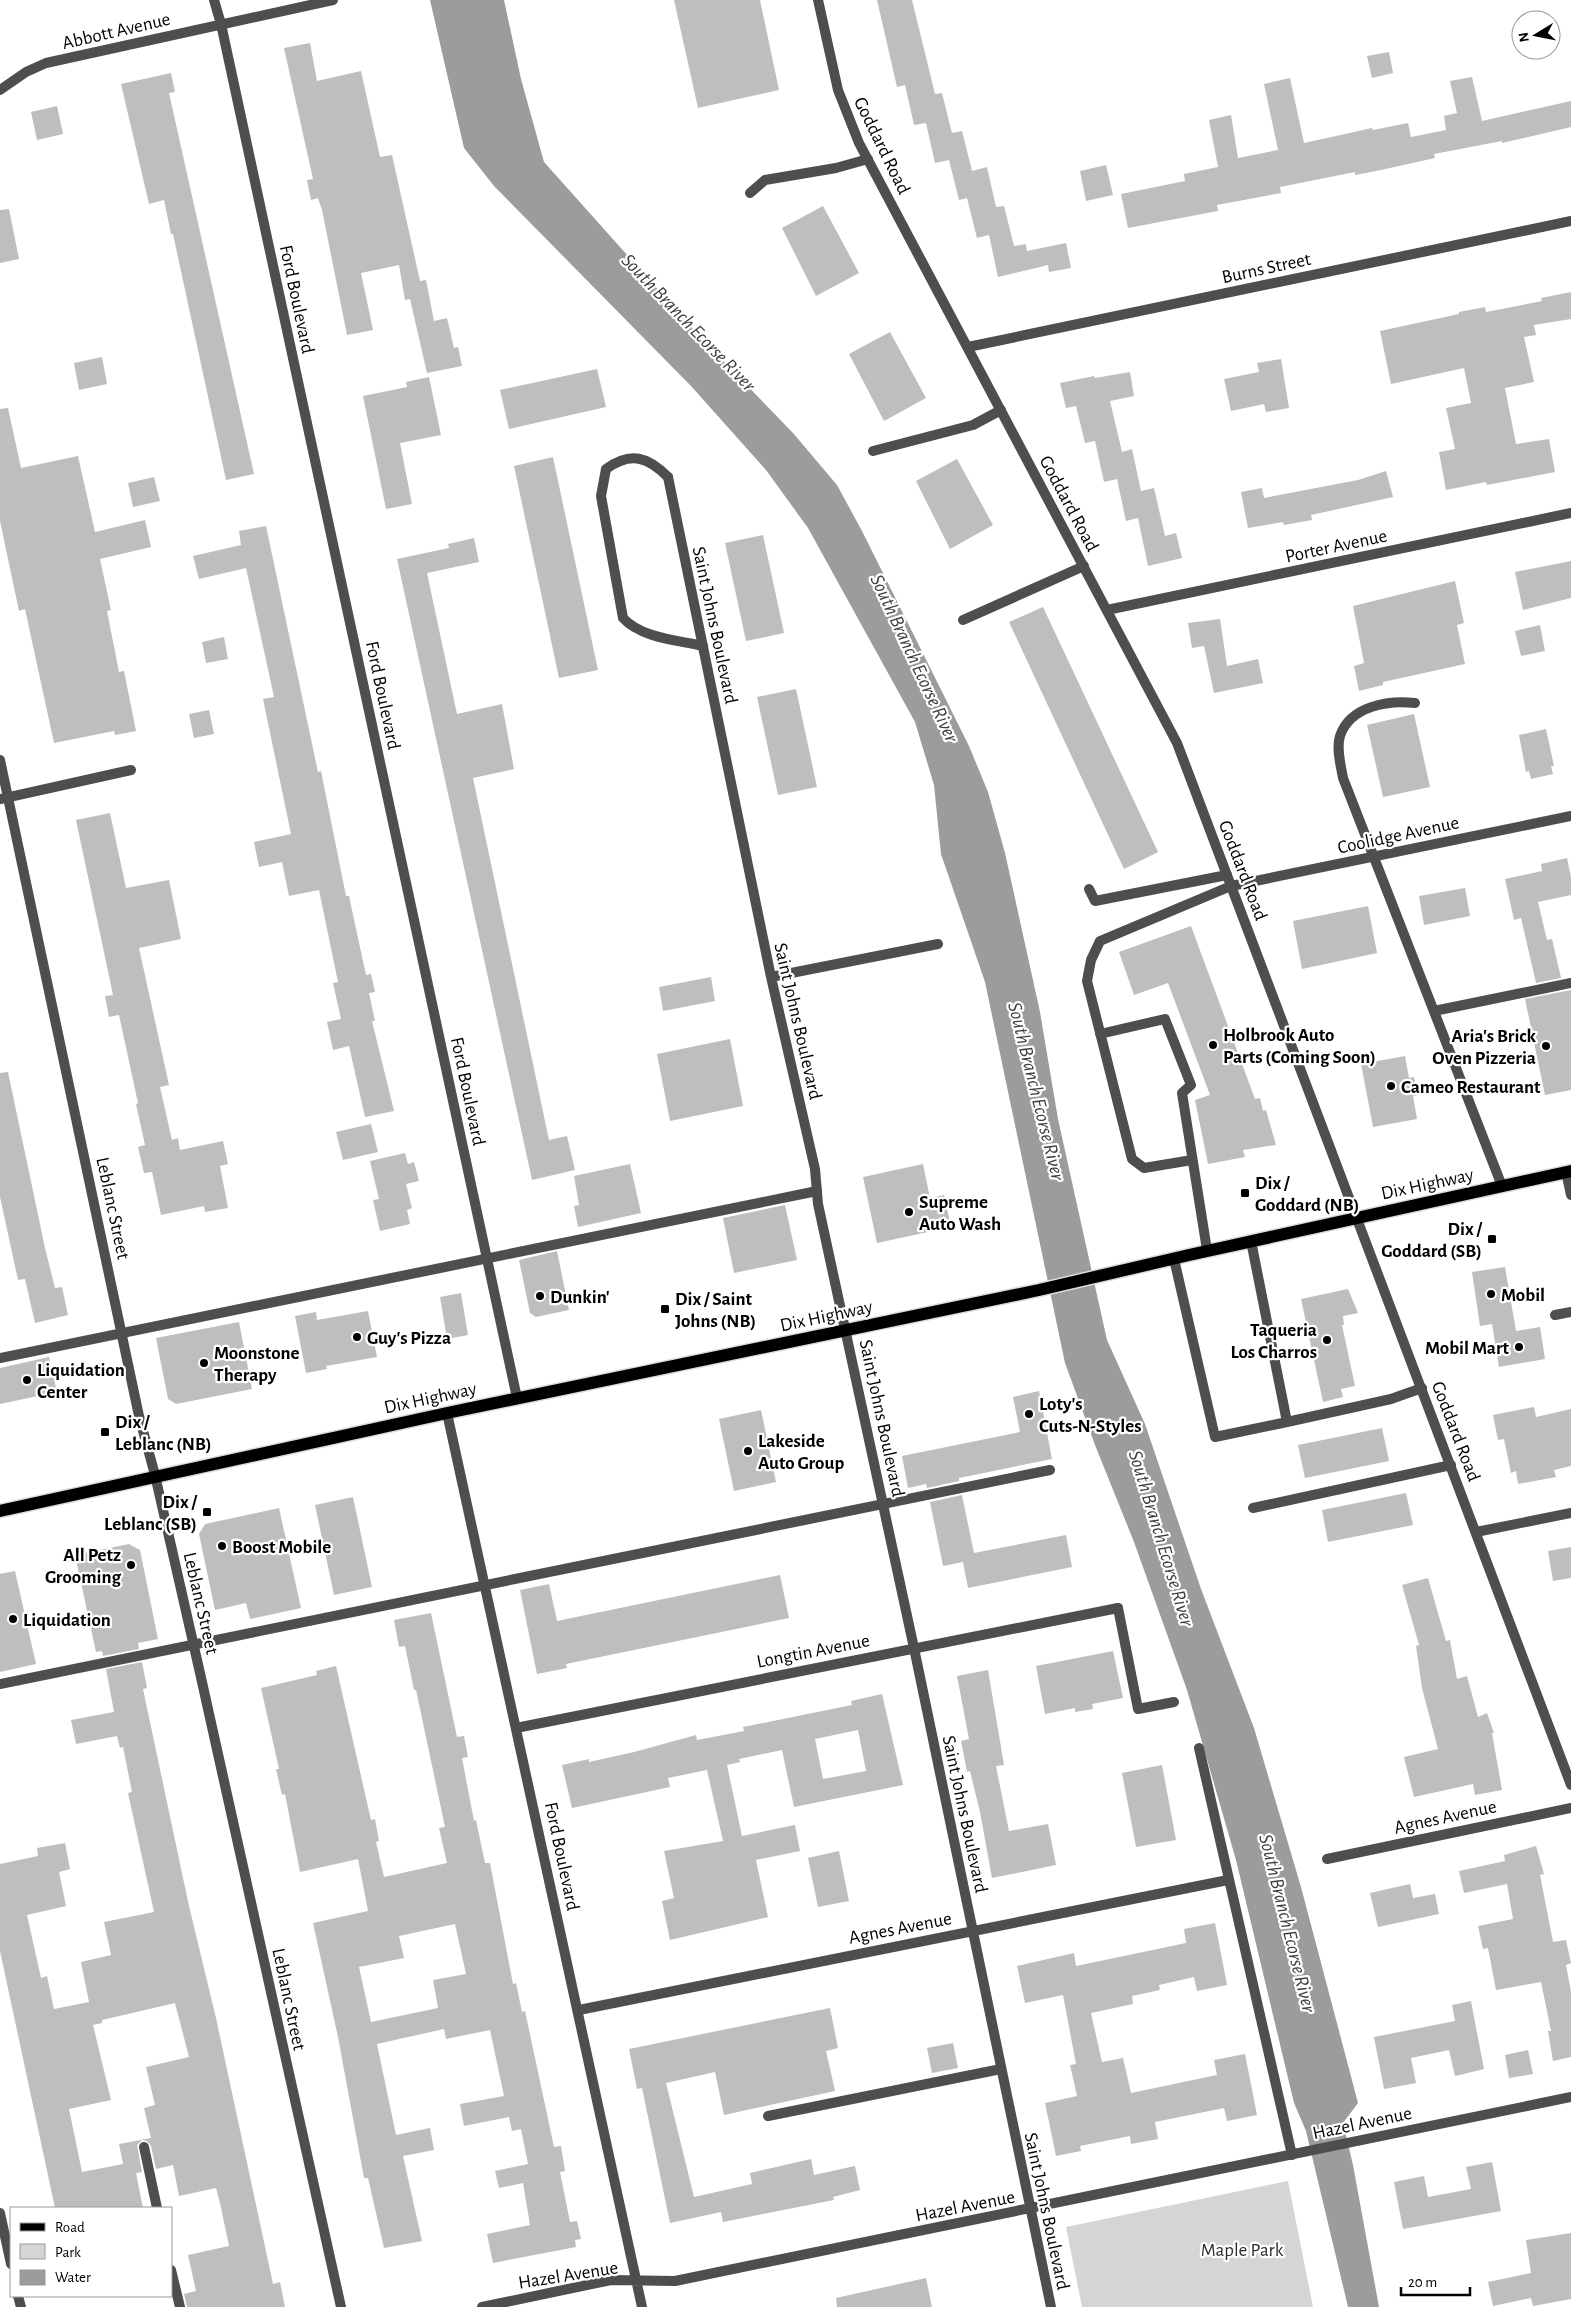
<svg xmlns="http://www.w3.org/2000/svg" width="1571" height="2307" font-family="'Alegreya Sans',sans-serif">
<style>
.green{fill:#d5d5d5}
.water{fill:#9c9c9c}
.building{fill:#bebebe;fill-rule:evenodd}
.lines{fill:none;stroke-linecap:round;stroke-linejoin:round}
.primary-casing{stroke:#dbdbdb;stroke-width:15}
.service{stroke:#4e4e4e;stroke-width:10}
.minor{stroke:#4e4e4e;stroke-width:10}
.tertiary{stroke:#4e4e4e;stroke-width:10}
.primary{stroke:#000;stroke-width:12}
.poi-dot{fill:#000;stroke:#fff;stroke-width:2}
.labels{text-anchor:middle;stroke-width:4.5;stroke-linejoin:round;paint-order:stroke}
.street-label{font-size:19px;fill:#000;stroke:#fff}
.poi-label{font-size:19px;font-weight:bold;fill:#000;stroke:#fff;text-anchor:start}
.park-label{font-size:19px;fill:#2c2c2c;stroke:#fff}
.water-label{font-size:20px;font-style:italic;fill:#3d3d3d;stroke:#fff}
</style>
<rect width="100%" height="100%" fill="#fff"/>
<path class="green" d="M1288 2181 1313 2307H1082L1066 2227Z"/>
<path class="water" d="M430 0H504L521 79 544 162 705 342 793 433 837 485 862 531 969 746 988 792 1005 853 1040 1012 1058 1119 1107 1340 1145 1424 1201 1589 1254 1728 1301 1887 1358 2103 1343 2123 1353 2165 1379 2307H1348L1306 2131 1294 2103 1236 1860 1187 1690 1134 1542 1095 1445 1065 1363 985 982 941 854 934 785 915 722 808 528 766 470 691 386 494 186 464 148Z"/>
<path class="building" d="M674 0H760L779 90 698 108Z
M877 0H912L935 94 942 93 952 133 962 131 972 171 987 167 996 207 1004 206 1014 246 1026 244 1027 251 1066 243 1071 268 1049 272 1048 265 998 277 989 235 977 238 967 198 959 200 949 160 935 163 926 123 914 125 905 85 897 87Z
M310 43 317 81 361 71 380 157 392 155 420 281 426 280 434 321 447 318 454 348 458 347 462 366 427 373 410 299 405 300 399 265 361 273 373 330 347 335 322 210 318 198 311 200 307 180 313 179 284 48Z
M1389 52 1393 73 1372 78 1367 56Z
M171 73 175 92 169 93 254 474 226 480 173 234H171L164 200 149 204 121 84Z
M1472 77 1482 121 1571 101V127L1502 143V141L1434 154 1435 158 1381 170 1355 175V172L1280 187 1281 193 1217 205 1218 211 1128 228 1121 194 1185 181 1184 174 1218 167 1209 120 1231 115 1238 158 1278 150 1264 84 1290 78 1304 143 1372 128 1373 130 1408 123 1411 137 1446 130 1444 116 1457 113 1450 81Z
M57 106 63 134 37 140 31 112Z
M1106 165 1113 195 1086 201 1080 171Z
M823 206 859 273 816 296 782 228Z
M9 209 19 259 0 263V210Z
M1571 292V319L1534 325 1536 335 1524 337 1534 382 1505 388 1516 444 1549 439 1555 472 1487 485 1486 482 1446 490 1439 452 1455 449 1446 408 1471 403 1464 368 1391 384 1380 331 1459 314V312L1485 307 1486 312 1542 301 1541 298Z
M890 332 926 398 884 421 849 354Z
M102 357 107 384 79 390 74 363Z
M1281 359 1289 408 1266 412 1264 404 1231 411 1224 379 1259 372 1257 363Z
M597 369 606 407 509 429 500 390Z
M1130 372 1134 396 1110 401 1122 452 1132 449 1141 491 1154 488 1165 536 1176 533 1182 558 1148 566 1138 518 1126 521 1117 479 1104 482 1095 441 1085 443 1076 406 1066 408 1060 383 1094 376 1095 378Z
M429 377 441 435 400 443 412 504 386 509 363 396 407 387 406 382Z
M8 408 21 468 78 456 95 532 145 520 151 547 100 559 111 610 107 611 119 672 124 671 136 731 115 735 114 731 54 743 25 609 19 611 0 521V409Z
M553 457 598 670 559 678 514 466Z
M957 459 993 525 950 549 916 481Z
M1386 471 1393 497 1311 515 1312 520 1284 525 1283 522 1248 528 1241 492 1262 488 1264 498 1358 480Z
M154 477 160 501 133 507 128 483Z
M266 526 318 772 321 771 346 896H349L366 975 371 974 375 992 369 993 375 1021H372L394 1111 365 1117 349 1046 333 1050 327 1022 341 1019 333 983 338 982 319 890 289 896 282 862 259 867 254 842 291 834 263 699 274 697 246 568 199 579 193 556 241 545 239 531Z
M763 535 784 633 746 641 725 543Z
M474 538 479 562 427 573 457 714 502 704 514 769 473 778 549 1140 567 1136 575 1170 532 1180 397 559 449 548 448 544Z
M1571 561V598L1523 610 1515 572Z
M1455 581 1464 623 1457 625 1465 664 1383 682V685L1359 691 1354 666 1364 663 1353 606Z
M1043 607 1158 852 1124 869 1009 622Z
M1220 619 1227 666 1258 659 1263 683 1214 693 1204 646 1192 648 1188 623Z
M1540 625 1545 651 1521 656 1515 631Z
M224 637 228 659 206 663 202 642Z
M796 689 817 787 778 795 757 697Z
M209 710 214 734 194 738 189 714Z
M1414 714 1430 787 1383 797 1367 725Z
M1546 729 1554 766H1551L1553 774 1531 779 1529 771 1526 772 1519 735Z
M110 813 126 888 169 880 181 939 139 948 169 1085 160 1087 172 1140 178 1138 180 1150 223 1141 228 1164 220 1166 228 1208 205 1212 204 1206 161 1215 152 1172 144 1173 138 1147 145 1145 136 1104 138 1103 119 1015 109 1017 105 996 113 995 76 820Z
M1567 858 1571 877V895L1538 902 1547 940 1552 939 1561 978 1536 983 1521 918 1514 920 1505 879 1542 871 1541 864Z
M1465 888 1470 916 1424 925 1419 896Z
M1368 906 1377 953 1302 969 1293 921Z
M1191 926 1255 1099 1260 1098 1263 1111 1266 1110 1276 1145 1243 1150 1245 1157 1208 1164 1195 1100 1210 1095 1168 983 1134 995 1119 952Z
M711 977 715 1001 663 1011 659 987Z
M1571 990V1090L1545 1095 1525 999Z
M730 1039 743 1106 670 1121 657 1054Z
M1405 1056 1409 1078 1414 1077 1418 1095 1413 1096 1417 1119 1373 1127 1361 1064Z
M8 1072 45 1248 55 1288 62 1287 68 1315 35 1323 25 1279 18 1280 0 1197V1073Z
M371 1124 378 1152 343 1160 336 1132Z
M405 1153 408 1164 414 1162 419 1181 406 1184 412 1208 407 1210 410 1224 380 1231 373 1200 379 1199 370 1161Z
M630 1164 641 1213 578 1227 574 1206 579 1205 574 1176Z
M923 1164 930 1198 944 1195 951 1227 877 1243 863 1177Z
M785 1205 797 1260 734 1273 723 1218Z
M557 1251 569 1310 536 1317 530 1313 519 1260Z
M1505 1267 1516 1331 1540 1327 1545 1359 1499 1367 1492 1324 1480 1326 1472 1272Z
M1348 1289 1358 1313 1343 1316 1344 1325H1342L1355 1386 1341 1389 1343 1397 1323 1402 1301 1299Z
M461 1293 468 1335 447 1339 440 1297Z
M368 1311 377 1357 326 1366 327 1369 306 1373 295 1316 316 1312 317 1320Z
M239 1322 252 1389 176 1404 168 1399 156 1338Z
M49 1357 57 1392 0 1404V1368Z
M1039 1391 1052 1459 959 1478V1481L927 1488 926 1484 908 1488 902 1456 1020 1432 1013 1397Z
M1534 1407 1536 1417 1571 1409V1466L1554 1470 1556 1477 1518 1484 1516 1471 1511 1473 1504 1439 1498 1440 1493 1415Z
M761 1410 776 1482 734 1491 719 1419Z
M1382 1428 1389 1461 1305 1478 1298 1445Z
M1406 1493 1413 1525 1328 1542 1322 1510Z
M962 1495 974 1553 1066 1535 1072 1567 968 1588 963 1562 943 1566 930 1502Z
M353 1497 372 1587 334 1595 315 1505Z
M279 1508 301 1608 250 1619 246 1603 215 1610 199 1534 205 1524Z
M129 1544 140 1550 158 1639 138 1643 139 1649 103 1656 102 1651 96 1652 75 1555Z
M1571 1547V1578L1553 1581 1548 1551Z
M15 1571 36 1664 0 1672V1574Z
M780 1575 789 1618 566 1664 567 1668 537 1674 520 1590 549 1584 557 1621Z
M1428 1578 1446 1641 1450 1640 1457 1679 1467 1676 1478 1717 1487 1713 1494 1733H1492L1502 1790 1475 1795 1473 1784 1414 1797 1404 1757 1438 1749 1422 1688 1416 1646 1419 1645 1402 1585Z
M431 1613 457 1737 464 1736 468 1757 462 1758 474 1821 476 1820 485 1863H490L513 1984 516 1983 522 2012 525 2011 554 2147 561 2146 565 2171 560 2172 570 2222 577 2221 581 2239 575 2240 576 2247 493 2263 487 2234 530 2225 523 2183 499 2188 495 2171 528 2164 521 2129 512 2131 509 2117 464 2126 460 2104 504 2096 490 2030 446 2039 444 2029 377 2044 396 2135 430 2128 434 2150 403 2156 422 2241 384 2248 368 2178H364L338 2037 313 1923 368 1911 358 1859 300 1872 285 1794 282 1795 276 1769H279L261 1688 317 1675 316 1671 336 1666 371 1820 375 1819 379 1841 376 1842 384 1877 447 1863 439 1828 445 1827 416 1690H414L405 1646 399 1647 394 1620ZM455 1924 466 1974 433 1980 438 2008 371 2022 359 1967 404 1958 399 1936Z
M1113 1651 1123 1698 1092 1704 1093 1709 1075 1712V1708L1045 1714 1036 1666Z
M142 1662 147 1688 143 1689 189 1906 216 2018 273 2284 280 2282 285 2307H187L184 2294 196 2291 188 2255 229 2246 220 2203 216 2188 179 2196 173 2165 156 2169 151 2146 147 2141 142 2140 137 2145 142 2172 136 2173 143 2208H55L0 1951V1864L38 1856 37 1848 65 1843 70 1869 59 1872 66 1906 27 1915 41 1978 47 1976 54 2009 89 2002 81 1962 111 1955 104 1922 154 1912 128 1793 132 1792 123 1747 120 1748 117 1736 76 1744 71 1720 114 1712 106 1669ZM175 2003 189 2057 146 2067 155 2105 144 2108 151 2138 119 2144 123 2164 82 2172 69 2109 111 2100 93 2025 102 2023V2020Z
M988 1670 1004 1765 996 1766 1009 1831 1048 1824 1056 1865 992 1878 980 1812 970 1771 967 1772 961 1741 969 1739 957 1676Z
M882 1694 903 1785 794 1807 782 1750 739 1759 740 1762 727 1765 742 1836 795 1825 800 1851 756 1860 768 1917 670 1940 662 1901 674 1898 664 1851 723 1841 707 1770 668 1778 670 1787 572 1808 562 1765 589 1759V1762L634 1752 696 1735 697 1740 744 1731 743 1727 852 1705 851 1701ZM858 1730 866 1771 823 1779 815 1739Z
M1162 1765 1176 1840 1136 1847 1122 1773Z
M1536 1846 1544 1874 1540 1875 1553 1942 1566 1940 1571 1963 1566 1965 1571 1992V2057L1553 2061 1548 2031H1551L1541 1982 1496 1990 1488 1948 1483 1949 1478 1926 1513 1919 1507 1884 1464 1893 1459 1871 1505 1861 1504 1855Z
M839 1851 849 1901 818 1907 808 1858Z
M1410 1884 1413 1898 1435 1894 1439 1914 1378 1927 1370 1893Z
M1215 1923 1227 1985 1197 1991 1194 1977 1159 1985 1160 1990 1132 1996 1133 2004 1091 2013 1102 2062 1123 2058 1131 2093 1217 2075 1214 2060 1245 2054 1257 2115 1227 2121 1224 2108 1155 2122 1158 2139 1131 2144 1130 2136 1080 2146 1081 2151 1056 2156 1045 2103 1077 2096 1070 2065 1076 2064 1063 1995 1025 2003 1017 1966 1074 1953 1076 1966 1186 1943 1184 1929Z
M1471 2001 1484 2069 1455 2076 1449 2050 1411 2058 1416 2083 1384 2089 1374 2037 1455 2021 1452 2005Z
M830 2008 838 2048 826 2051 835 2091 724 2115 715 2072 666 2083 694 2197 752 2184 750 2173 811 2159 814 2175 855 2166 860 2190 833 2197 834 2200 723 2222 721 2212 670 2223 642 2088 637 2089 629 2049Z
M953 2043 958 2068 932 2073 927 2048Z
M1528 2050 1533 2074 1509 2078 1505 2055Z
M1492 2162 1501 2211 1403 2229 1394 2182 1424 2176 1428 2197 1471 2189 1466 2167Z
M1571 2233V2299L1533 2306 1531 2298 1493 2306 1488 2282 1531 2273 1526 2240Z
M926 2278 932 2307H837L836 2298Z"/>
<g class="lines">
<g class="primary-casing">
<path id="primary" d="M0 1511 447 1413 1039 1290 1189 1255 1571 1171"/>
</g>
<path class="service" d="M750 193 765 180 836 168 868 159
M873 451 973 425 1001 410
M668 477C648 457 631 451 606 469L601 496 623 618C641 638 678 640 703 646
M963 620 1084 566
M1415 703C1388 700 1350 706 1340 736 1336 749 1341 766 1343 778L1502 1186
M1089 889 1095 901 1227 875
M1434 1011 1571 983
M1100 1034 1165 1019 1191 1085 1182 1093 1207 1250
M1192 1160 1144 1168 1132 1159 1087 981 1091 960 1100 941 1231 886
M1566 1172 1571 1195
M1174 1259 1215 1437 1287 1422 1251 1241
M1555 1315 1571 1312
M0 1358 817 1191
M1287 1422 1391 1399 1422 1388
M1253 1508 1451 1465
M1118 1608 1138 1709 1174 1702
M0 1684 1050 1470
M1199 1748 1292 2155
M768 2116 1001 2069
M144 2147 157 2208
M171 2270 180 2307"/>
<path class="minor" d="M214 0 221 24 517 1398
M0 90 26 72 46 63 333 0
M968 347 1571 221
M668 477 771 977 815 1169 818 1204 914 1648 1051 2307
M1107 610 1571 513
M0 760 139 1416 155 1475 200 1673 341 2307
M0 799 131 770
M1231 886 1571 816
M771 977 938 944
M447 1413 642 2307
M1476 1532 1571 1513
M516 1728 1118 1608
M1327 1859 1571 1808
M579 2010 1228 1880
M0 2213 11 2264
M18 2296 21 2307
M482 2307 611 2280 675 2281 1571 2097"/>
<path class="tertiary" d="M818 0 838 90 859 143 1177 743 1571 1785"/>
<use href="#primary" class="primary"/>
</g>
<g class="poi-dot">
<circle cx="1213" cy="1045" r="5"/>
<circle cx="1546" cy="1046" r="5"/>
<circle cx="1391" cy="1086" r="5"/>
<rect x="1240" y="1188" width="10" height="10" rx="2.5"/>
<circle cx="909" cy="1212" r="5"/>
<rect x="1487" y="1234" width="10" height="10" rx="2.5"/>
<circle cx="1491" cy="1294" r="5"/>
<circle cx="540" cy="1296" r="5"/>
<rect x="660" y="1304" width="10" height="10" rx="2.5"/>
<circle cx="357" cy="1337" r="5"/>
<circle cx="1327" cy="1340" r="5"/>
<circle cx="1519" cy="1347" r="5"/>
<circle cx="204" cy="1363" r="5"/>
<circle cx="27" cy="1380" r="5"/>
<circle cx="1029" cy="1414" r="5"/>
<rect x="100" y="1427" width="10" height="10" rx="2.5"/>
<circle cx="748" cy="1451" r="5"/>
<rect x="202" y="1507" width="10" height="10" rx="2.5"/>
<circle cx="222" cy="1546" r="5"/>
<circle cx="131" cy="1565" r="5"/>
<circle cx="13" cy="1619" r="5"/>
</g>
<g class="labels">
<g class="street-label">
<text transform="translate(116 30) rotate(-13)" y="7">Abbott Avenue</text>
<text transform="translate(883 145) rotate(64)" y="7">Goddard Road</text>
<text transform="translate(1266 267) rotate(-12)" y="7">Burns Street</text>
<text transform="translate(298 299) rotate(78)" y="7">Ford Boulevard</text>
<text transform="translate(1070 503) rotate(62)" y="7">Goddard Road</text>
<text transform="translate(1336 545) rotate(-12)" y="7">Porter Avenue</text>
<text transform="translate(716 625) rotate(78)" y="7">Saint Johns Boulevard</text>
<text transform="translate(384 695) rotate(78)" y="7">Ford Boulevard</text>
<text transform="translate(1398 834) rotate(-12)" y="7">Coolidge Avenue</text>
<text transform="translate(1244 870) rotate(69)" y="7">Goddard Road</text>
<text transform="translate(799 1021) rotate(77)" y="7">Saint Johns Boulevard</text>
<text transform="translate(469 1091) rotate(78)" y="7">Ford Boulevard</text>
<text transform="translate(1427 1183) rotate(-12)" y="7">Dix Highway</text>
<text transform="translate(114 1208) rotate(78)" y="7">Leblanc Street</text>
<text transform="translate(826 1315) rotate(-12)" y="7">Dix Highway</text>
<text transform="translate(430 1397) rotate(-12)" y="7">Dix Highway</text>
<text transform="translate(883 1418) rotate(78)" y="7">Saint Johns Boulevard</text>
<text transform="translate(1457 1431) rotate(69)" y="7">Goddard Road</text>
<text transform="translate(202 1603) rotate(77)" y="7">Leblanc Street</text>
<text transform="translate(813 1650) rotate(-11)" y="7">Longtin Avenue</text>
<text transform="translate(966 1814) rotate(78)" y="7">Saint Johns Boulevard</text>
<text transform="translate(1445 1816) rotate(-12)" y="7">Agnes Avenue</text>
<text transform="translate(563 1856) rotate(78)" y="7">Ford Boulevard</text>
<text transform="translate(900 1927) rotate(-11)" y="7">Agnes Avenue</text>
<text transform="translate(290 1999) rotate(78)" y="7">Leblanc Street</text>
<text transform="translate(1362 2122) rotate(-12)" y="7">Hazel Avenue</text>
<text transform="translate(965 2205) rotate(-11)" y="7">Hazel Avenue</text>
<text transform="translate(1048 2211) rotate(78)" y="7">Saint Johns Boulevard</text>
<text transform="translate(568 2274) rotate(-9)" y="7">Hazel Avenue</text>
</g>
<g class="poi-label">
<text x="1223" y="1041">Holbrook Auto<tspan x="1223" dy="22">Parts (Coming Soon)</tspan></text>
<text x="1536" y="1042" text-anchor="end">Aria's Brick<tspan x="1536" dy="22">Oven Pizzeria</tspan></text>
<text x="1401" y="1093">Cameo Restaurant</text>
<text x="1255" y="1189">Dix /<tspan x="1255" dy="22">Goddard (NB)</tspan></text>
<text x="919" y="1208">Supreme<tspan x="919" dy="22">Auto Wash</tspan></text>
<text x="1482" y="1235" text-anchor="end">Dix /<tspan x="1482" dy="22">Goddard (SB)</tspan></text>
<text x="1501" y="1301">Mobil</text>
<text x="550" y="1303">Dunkin'</text>
<text x="675" y="1305">Dix / Saint<tspan x="675" dy="22">Johns (NB)</tspan></text>
<text x="1317" y="1336" text-anchor="end">Taqueria<tspan x="1317" dy="22">Los Charros</tspan></text>
<text x="367" y="1344">Guy's Pizza</text>
<text x="1509" y="1354" text-anchor="end">Mobil Mart</text>
<text x="214" y="1359">Moonstone<tspan x="214" dy="22">Therapy</tspan></text>
<text x="37" y="1376">Liquidation<tspan x="37" dy="22">Center</tspan></text>
<text x="1039" y="1410">Loty's<tspan x="1039" dy="22">Cuts-N-Styles</tspan></text>
<text x="115" y="1428">Dix /<tspan x="115" dy="22">Leblanc (NB)</tspan></text>
<text x="758" y="1447">Lakeside<tspan x="758" dy="22">Auto Group</tspan></text>
<text x="197" y="1508" text-anchor="end">Dix /<tspan x="197" dy="22">Leblanc (SB)</tspan></text>
<text x="232" y="1553">Boost Mobile</text>
<text x="121" y="1561" text-anchor="end">All Petz<tspan x="121" dy="22">Grooming</tspan></text>
<text x="23" y="1626">Liquidation</text>
</g>
<g class="park-label">
<text x="1242" y="2256">Maple Park</text>
</g>
<g class="water-label">
<text transform="translate(689 322) rotate(46)" y="7">South Branch Ecorse River</text>
<text transform="translate(915 658) rotate(65)" y="7">South Branch Ecorse River</text>
<text transform="translate(1037 1091) rotate(76)" y="7">South Branch Ecorse River</text>
<text transform="translate(1162 1538) rotate(73)" y="7">South Branch Ecorse River</text>
<text transform="translate(1288 1923) rotate(76)" y="7">South Branch Ecorse River</text>
</g>
</g>
<rect x="10" y="2207" width="162" height="90" fill="#ffffff" stroke="#999999"/>
<rect x="20" y="2223" width="25" height="8" fill="#000000" stroke="#999999"/>
<text x="55" y="2232" font-size="15" fill="#000000">Road</text>
<rect x="20" y="2244" width="25" height="15" fill="#d5d5d5" stroke="#999999"/>
<text x="55" y="2257" font-size="15" fill="#000000">Park</text>
<rect x="20" y="2270" width="25" height="15" fill="#9c9c9c" stroke="#999999"/>
<text x="55" y="2282" font-size="15" fill="#000000">Water</text>
<g transform="translate(1536 35) rotate(260)"><circle r="24" fill="#ffffff" stroke="#999999"/>
<path d="M0-4L9 19L0 12L-9 19Z" fill="#000000"/>
<text y="-8" font-size="14" font-weight="bold" text-anchor="middle" fill="#000000">N</text>
</g>
<path d="M1401 2287v8h69v-8" fill="none" stroke="#000000" stroke-width="2.5"/>
<text x="1408" y="2287" font-size="15" fill="#000000" stroke="#ffffff" stroke-width="4" paint-order="stroke">20 m</text>
</svg>
